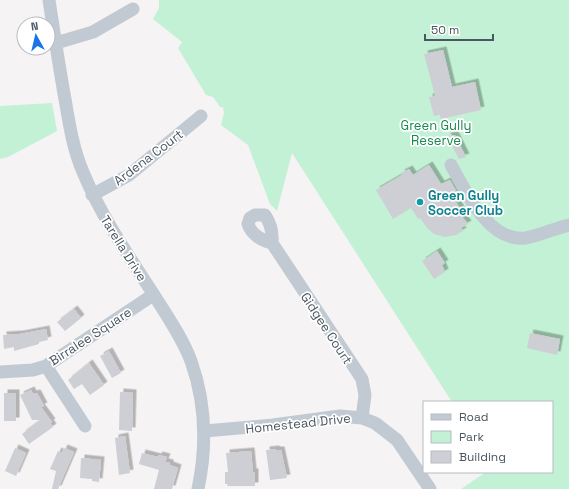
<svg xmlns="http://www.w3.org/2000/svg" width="569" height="489" font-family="'Space Grotesk',sans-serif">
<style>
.green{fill:#c3f1d5}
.building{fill:#cdcfd5;filter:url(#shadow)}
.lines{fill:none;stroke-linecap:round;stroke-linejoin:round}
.minor{stroke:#c1cad2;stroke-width:13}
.culture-dot{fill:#0f9aa8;stroke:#fff;stroke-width:1.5}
.labels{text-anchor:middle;stroke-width:3.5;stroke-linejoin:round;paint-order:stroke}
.park-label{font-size:13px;fill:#17864f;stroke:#fff}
.street-label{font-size:13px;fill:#4a5661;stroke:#fff}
.culture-label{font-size:13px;font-weight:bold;fill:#0d838f;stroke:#fff;text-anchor:start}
</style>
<defs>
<filter id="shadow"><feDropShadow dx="3.5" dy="-3.5" stdDeviation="0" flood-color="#0004"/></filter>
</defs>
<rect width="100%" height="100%" fill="#f5f3f3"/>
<path class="green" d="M159 0H569V489H461L486 472H552V402H452L292 153 277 211 270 204 248 145 221 125 224 113 223 107H220L213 97 206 95 178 48 182 42 153 19 159 8Z
M52 103 57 131 8 157 0 159V106Z"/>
<path class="building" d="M443 50 452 87 475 82 481 110 441 119 440 115 434 116 429 97 435 96 424 54Z
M455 135 466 157 459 159 447 136Z
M429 165 441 184 450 180 458 194 453 197 463 213 461 215 468 224 461 228 463 231 456 235 445 237 434 234 427 228 420 218 418 219 411 208 393 219 376 190 402 175 401 173 409 169 413 175Z
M437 251 445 263 442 265 445 272 434 279 422 261Z
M74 309 81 318 65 331 57 322Z
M46 329 48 340 39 342V344L14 351V347L4 349 3 335 20 334Z
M530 333 560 339 557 355 527 348Z
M109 351 121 373 112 378 100 356Z
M89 363 104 385 90 395 82 384 74 389 68 380Z
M31 390 33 394 37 393 44 406 41 407 52 422 50 423 53 427 29 444 22 434 41 420H32L20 395Z
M120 392 133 393 132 431 119 430Z
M4 393H16V421H4Z
M125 436 130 473 119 475 115 438Z
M15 448 26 453 16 476 5 471Z
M64 448 74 452 58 489H52L56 471 50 469 58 451 62 453Z
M276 449V450H281L287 478 270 480 266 450Z
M251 451 253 472H255V486H227L228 484H225V472H228L226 453Z
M142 453 158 457 159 455 167 457 165 462 170 463V465L178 468 172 489H154L159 470 139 464Z
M81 458 101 460 99 482 92 481V479L80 478Z"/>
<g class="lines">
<path class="minor" d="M49 0C54 33 59 66 65 99 69 123 73 149 83 172 101 216 128 255 154 295 167 316 182 337 191 361 206 403 207 446 198 489
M56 43 93 32 133 9
M451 165C466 191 488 242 525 238 540 236 554 228 569 225
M92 195 129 175 201 116
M272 243C262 241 251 234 248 224L250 218 255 215H265C271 224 273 232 272 243L362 379 365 395 362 418
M46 366 85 426
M0 372 33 370 46 366 153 295
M205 431 273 425 340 416 362 418 375 423 397 440 430 489"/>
</g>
<circle class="culture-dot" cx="420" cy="202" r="4"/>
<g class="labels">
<g class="park-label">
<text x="436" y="130">Green Gully<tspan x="436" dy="15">Reserve</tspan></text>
</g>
<g class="street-label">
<text transform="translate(148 157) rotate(-37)" y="5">Ardena Court</text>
<text transform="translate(124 248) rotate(58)" y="5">Tarella Drive</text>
<text transform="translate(327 328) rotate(57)" y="5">Gidgee Court</text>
<text transform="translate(90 336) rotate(-33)" y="5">Birralee Square</text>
<text transform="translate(298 423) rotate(-6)" y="5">Homestead Drive</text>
</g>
<g class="culture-label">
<text x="428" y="200">Green Gully<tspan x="428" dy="15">Soccer Club</tspan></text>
</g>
</g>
<rect x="423" y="401" width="130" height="72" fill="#ffffff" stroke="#b7bbc0"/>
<rect x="431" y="414" width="20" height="6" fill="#c1cad2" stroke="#b7bbc0"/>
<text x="459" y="421" font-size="12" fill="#4a5661">Road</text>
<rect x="431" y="431" width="20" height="12" fill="#c3f1d5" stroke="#b7bbc0"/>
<text x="459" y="441" font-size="12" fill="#4a5661">Park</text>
<rect x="431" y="451" width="20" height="12" fill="#cdcfd5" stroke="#b7bbc0"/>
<text x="459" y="461" font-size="12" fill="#4a5661">Building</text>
<g transform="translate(36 36) rotate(352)"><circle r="19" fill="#ffffff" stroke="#b7bbc0"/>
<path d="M0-3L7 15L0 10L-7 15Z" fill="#1a73e8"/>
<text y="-6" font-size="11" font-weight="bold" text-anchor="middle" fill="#4a5661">N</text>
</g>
<path d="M425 34v6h68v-6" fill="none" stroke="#4a5661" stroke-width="2"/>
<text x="431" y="34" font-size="12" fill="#4a5661" stroke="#ffffff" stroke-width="3" paint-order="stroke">50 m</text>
</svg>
